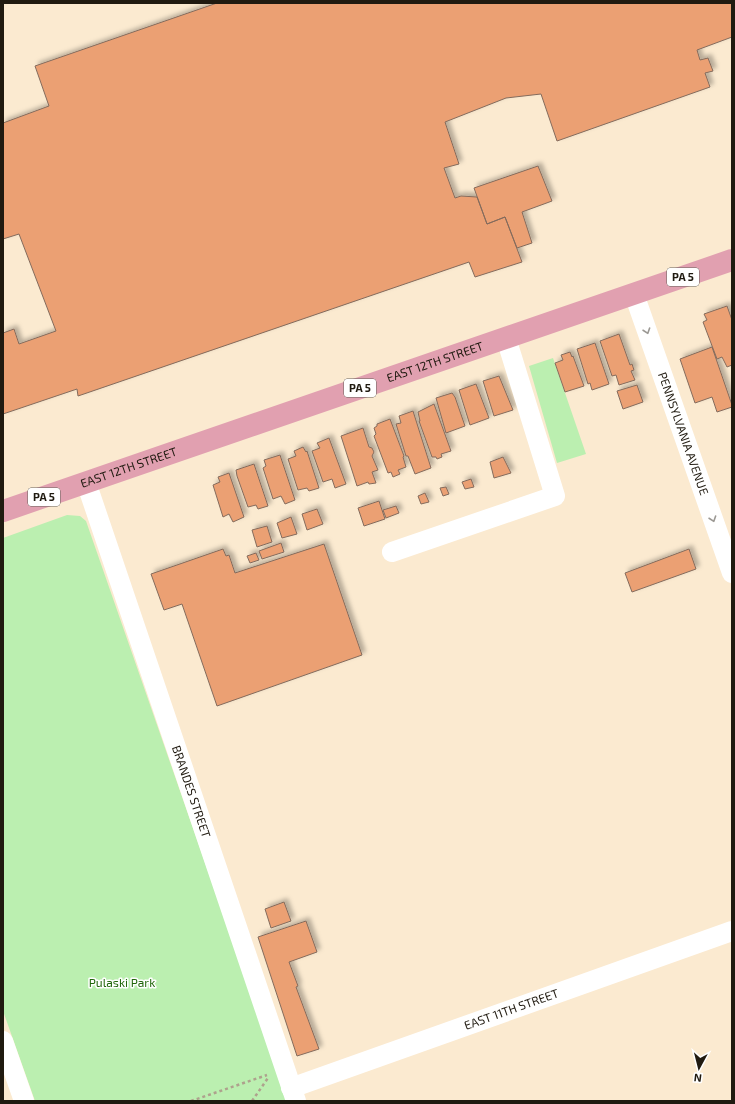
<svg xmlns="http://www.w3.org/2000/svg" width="735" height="1104" font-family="'Exo 2',sans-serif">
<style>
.green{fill:#bbefb0}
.building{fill:#eba073;stroke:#846b5c;filter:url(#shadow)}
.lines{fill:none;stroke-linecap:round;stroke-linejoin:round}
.path{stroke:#aea18d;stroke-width:2.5;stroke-dasharray:3 3;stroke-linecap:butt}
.minor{stroke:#fff;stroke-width:20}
.major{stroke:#e1a0b0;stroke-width:22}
.oneway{stroke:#9b9893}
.labels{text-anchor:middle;stroke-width:3;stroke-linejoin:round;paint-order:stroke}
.shield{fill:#fff;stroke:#635f58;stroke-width:1}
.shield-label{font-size:11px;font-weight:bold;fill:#201a10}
.street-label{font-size:12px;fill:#201a10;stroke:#fff}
.park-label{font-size:12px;fill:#21670b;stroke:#fff}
</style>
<defs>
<filter id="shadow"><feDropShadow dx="3.5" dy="-3.5" stdDeviation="2" flood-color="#0004"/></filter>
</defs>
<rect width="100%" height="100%" fill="#fbead0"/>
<path class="green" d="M553 358 586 454 557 463 529 366Z
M67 515 80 516 86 521 288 1101H35L3 1011V538Z"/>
<path class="building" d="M217 3H732V37L697 50 700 60 708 58 713 71 705 73 710 87 557 141 541 94 506 98 445 122 459 164 444 168 455 198 461 196 477 197 487 224 505 217 522 262 475 277 469 262 78 396 77 389 3 414V333L14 329 19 344 56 331 19 234 3 239V123L49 106 35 66Z
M538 166 552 201 522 212 532 243 517 248 505 217 487 224 474 188Z
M727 306 732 320V365L727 367 722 357 717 359 703 322 707 320 704 314Z
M619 334 630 365 632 364 634 370 631 371 635 380 619 385 616 375 612 376 600 341Z
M595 343 609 384 592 390 590 383 588 384 577 349Z
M712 347 732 405V407L717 412 712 397 695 403 680 359Z
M570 352 572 357 573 356 584 386 565 392 555 363 563 360 561 355Z
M499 376 513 410 494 416 483 381Z
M476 384 489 418 470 425 459 390Z
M637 385 643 402 623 409 617 391Z
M452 393 455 397 465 426 446 433 436 398Z
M434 404 451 451 441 454 442 457 437 459 436 457H432L419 421H420L418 412Z
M413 411 431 468 415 474 408 456H406L396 424 401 423 399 416Z
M390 419 404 456 403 457 406 467 398 470 400 474 393 477 391 472 388 473 374 436 376 434 374 428 377 426V424Z
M363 428 369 447 372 448 374 452 372 456 378 470 372 472 376 483 369 484 368 482 357 486 341 436Z
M329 438 346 484 335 488 332 479 323 482 312 451 320 448 317 443Z
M303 447 306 452 307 451 319 488 309 491 307 488 298 490 288 459 296 456 294 451Z
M280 455 295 500 285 504 281 496 273 499 263 468 266 466 264 460Z
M503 457 511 473 494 478 490 462Z
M254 464 268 506 258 509 256 505 248 507 237 476 236 470Z
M229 473 244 517 233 522 229 514 223 517 213 485 220 482 218 477Z
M471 479 474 487 465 489 462 482Z
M446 487 449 494 443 496 440 488Z
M425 493 429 502 421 504 418 496Z
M379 501 385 519 364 526 358 508Z
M396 506 399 513 386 518 383 510Z
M317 509 323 524 307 530 302 514Z
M291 517 297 534 282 538 277 523Z
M267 526 272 542 257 547 252 530Z
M281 543 284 552 262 559 259 551Z
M324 544 362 655 217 706 182 604 164 610 151 574 223 549 226 556 229 555 235 573Z
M689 549 696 569 632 592 625 573Z
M256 553 259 560 250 563 247 556Z
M284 902 291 921 271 928 265 909Z
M306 921 317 952 289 962 298 986 296 987 319 1049 297 1056 258 937Z"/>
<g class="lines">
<path class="path" d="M191 1101 267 1075
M252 1101 268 1078"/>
<g class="minor">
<path id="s1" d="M634 294 732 573"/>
<path id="s2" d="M86 482 296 1101"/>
<path d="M392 552 555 496 506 338"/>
<path d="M3 1041 24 1101"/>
<path id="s3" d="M291 1088 732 931"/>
</g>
<path class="major" id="s4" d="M3 511 732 260"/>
</g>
<defs><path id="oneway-chevron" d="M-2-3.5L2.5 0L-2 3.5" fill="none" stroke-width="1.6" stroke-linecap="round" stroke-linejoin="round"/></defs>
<g class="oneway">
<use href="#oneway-chevron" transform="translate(647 331) rotate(71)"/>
<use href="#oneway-chevron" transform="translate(713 519) rotate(71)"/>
</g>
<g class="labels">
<g class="shield">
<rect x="667" y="268" width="32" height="18" rx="3"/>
<rect x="344" y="379" width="32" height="18" rx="3"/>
<rect x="28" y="488" width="32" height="18" rx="3"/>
</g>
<g class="shield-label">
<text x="683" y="281">PA 5</text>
<text x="360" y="392">PA 5</text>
<text x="44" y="501">PA 5</text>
</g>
<g class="street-label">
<text dy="4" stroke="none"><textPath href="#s4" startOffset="457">EAST 12TH STREET</textPath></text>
<text dy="4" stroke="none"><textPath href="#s1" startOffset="148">PENNSYLVANIA AVENUE</textPath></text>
<text dy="4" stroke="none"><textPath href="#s4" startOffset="133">EAST 12TH STREET</textPath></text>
<text dy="4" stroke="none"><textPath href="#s2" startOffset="327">BRANDES STREET</textPath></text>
<text dy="4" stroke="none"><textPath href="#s3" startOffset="234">EAST 11TH STREET</textPath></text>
</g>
<g class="park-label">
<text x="122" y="987">Pulaski Park</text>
</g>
</g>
<rect width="735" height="1104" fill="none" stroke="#201a10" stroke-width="8"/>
<g transform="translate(699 1068) rotate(187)" stroke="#ffffff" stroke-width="3" paint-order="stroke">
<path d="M0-3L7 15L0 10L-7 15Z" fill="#201a10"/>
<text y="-6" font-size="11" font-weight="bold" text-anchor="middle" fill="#201a10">N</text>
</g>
</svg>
